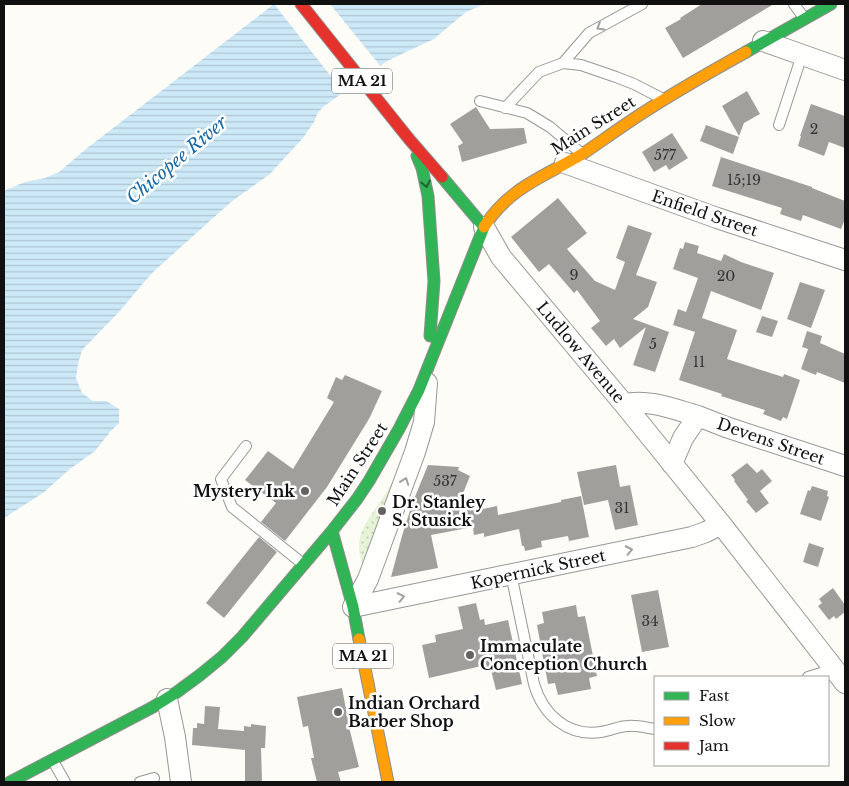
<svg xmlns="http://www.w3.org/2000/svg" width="849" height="786" font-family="'Libre Baskerville',serif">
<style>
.grass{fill:url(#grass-dots)}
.water{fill:url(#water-rules)}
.pier{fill:#fdfcf7}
.building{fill:#a19f9c}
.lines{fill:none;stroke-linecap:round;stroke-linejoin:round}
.lane-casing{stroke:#979795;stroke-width:12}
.street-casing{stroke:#979795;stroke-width:22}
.fast-casing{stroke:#8e8d8b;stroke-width:13}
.slow-casing{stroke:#8e8d8b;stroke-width:13}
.jam-casing{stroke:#8e8d8b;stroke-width:13}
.lane{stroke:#fffffe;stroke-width:10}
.street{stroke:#fffffe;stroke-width:20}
.fast{stroke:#30b455;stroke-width:11}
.slow{stroke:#ff9f0a;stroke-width:11}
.jam{stroke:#e5322d;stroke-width:11}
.oneway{stroke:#a0a09f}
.oneway2{stroke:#206233}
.poi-dot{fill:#646362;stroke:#fff;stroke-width:2}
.labels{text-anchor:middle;stroke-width:5;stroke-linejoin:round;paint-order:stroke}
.number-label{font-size:14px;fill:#353434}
.shield{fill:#fff;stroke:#585858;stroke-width:1}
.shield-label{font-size:15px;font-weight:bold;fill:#111}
.street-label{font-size:16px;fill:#111;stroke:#fff}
.poi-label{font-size:16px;font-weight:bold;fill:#111;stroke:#fff;text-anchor:start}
.water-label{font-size:18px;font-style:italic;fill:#1768a6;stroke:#fff}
</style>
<defs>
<pattern id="grass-dots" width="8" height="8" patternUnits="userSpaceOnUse" patternTransform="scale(1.25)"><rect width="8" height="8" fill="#e7f3d7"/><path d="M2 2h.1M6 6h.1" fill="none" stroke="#c5cfb8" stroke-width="1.8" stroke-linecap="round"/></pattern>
<pattern id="water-rules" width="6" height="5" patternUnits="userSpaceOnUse" patternTransform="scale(1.25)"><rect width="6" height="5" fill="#cde8f7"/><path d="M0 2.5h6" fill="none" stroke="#afc6d3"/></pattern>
</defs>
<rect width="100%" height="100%" fill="#fdfcf7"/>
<path class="grass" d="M397 474 365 571C351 539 364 526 381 500 387 492 392 482 397 474Z"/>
<path class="water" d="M274 4H485L466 12 434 39 387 61 323 107 317 114 314 122 303 138 270 174 231 202 152 273 118 313 82 350 78 364 76 378 82 393 93 401H106L119 409V423L110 432 95 451 70 469 43 493 4 518V193L6 190 25 182 45 178 59 172 86 149Z"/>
<path class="pier" d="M274 4H330L382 68 345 94Z"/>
<path class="building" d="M702 4H774L683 58 665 28 681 19 680 18Z
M747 91 760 114 744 123 739 136 722 106Z
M811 104 845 116V148L829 142 824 156 798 146 801 136H800Z
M476 107 490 129 524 128 527 143 462 162 458 146 463 143 450 124Z
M706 125 739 137 733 154 700 141Z
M672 133 688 158 669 170 666 165 654 172 642 152Z
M721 157 812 187V188L845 201V219L841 229 803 215 801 221 780 214 782 208 712 186Z
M558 198 587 233 567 249 595 281 615 290 625 262 616 258 628 225 652 233 636 275 657 282 648 307 633 319 669 332 655 372 633 365 646 327 620 348 614 339 606 346 591 328 600 321 577 290 574 293 549 264 539 272 511 237Z
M685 242 699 246 697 253 721 261 724 254 741 262 774 273 761 310 711 291 702 318 737 330 727 359 783 377 784 374 800 380 787 419 783 417 781 421 763 414 765 410 721 396 722 394 679 380 695 332 673 325 678 309 686 312 698 278 673 269 680 248 683 249Z
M800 282 825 290 811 328 787 319Z
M762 316 778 321 772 337 756 332Z
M807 331 822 336 820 343 845 354V383L817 372 816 375 801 369 808 349 802 347Z
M345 375 382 391 369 419 327 487 285 541 261 522 276 503 245 480 268 451 293 469 334 402 327 398 336 377 342 380Z
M747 463 757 473 762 469 772 481 760 491 769 503 756 513 746 501 748 500 734 481 735 480 731 475Z
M428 465 459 467 458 470 470 476 460 501 478 510 497 506 498 515 561 502V500L581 496 589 537 569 541 568 536 541 541 542 547 525 551 524 546H522L519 529 484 537V533L474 535 473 527 431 535 438 568 391 577 402 536 412 504Z
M616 465 620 487 630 485 638 525 615 530 608 500 584 505 577 472Z
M812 486 828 491 827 496 829 497 821 521 800 514 808 490 810 491Z
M259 537 277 552 224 618 206 603Z
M809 543 824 548 818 567 803 562Z
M833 588 845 605V612L836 619 834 616 829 620 818 606 822 603 819 599Z
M658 590 669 647 642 652 631 595Z
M476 603 480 620 484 619 485 625 508 620 522 684 496 690 491 670 488 671 486 665 429 678 422 645 436 642 435 635 463 629 458 607Z
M576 605 578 617 585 616 597 676 589 678 591 689 558 695 555 683 548 684 537 625 544 623 542 612Z
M342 688 350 731 359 767 338 772 341 782H317L311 758H314L308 726 303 727 297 697Z
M205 706 220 707 218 729 244 731V726L251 727V724L266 726 265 748H261L262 782H245V750L192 745 193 728H197V723L204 724Z"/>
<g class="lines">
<g class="lane-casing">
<path id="lane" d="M794 4 804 18
M563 63 589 33 642 4
M480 101 527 113 550 127 581 153
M505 108 539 72 563 63 581 65 616 77 634 84 661 98
M779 125 802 55
M246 446 221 479 232 507 303 564
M511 574 534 684C543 715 568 737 601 732 610 731 619 726 628 726 637 725 647 728 655 729
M808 677 834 669
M53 761 65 782
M140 782 154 778"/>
</g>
<g class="street-casing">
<path id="street" d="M763 41 845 70
M565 163 717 218 845 260
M484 227 501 257 624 404 721 524 845 683
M624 404C650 399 673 409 698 416
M672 464 683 438 698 416 726 427 845 466
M353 607 692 537 706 532 721 524
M353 607 368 579 415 452 424 422 427 383
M167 699 175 737 181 782"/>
</g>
<g class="fast-casing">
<path id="fast" d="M746 52 831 4
M417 156 422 168 428 196 434 281 430 336
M359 639 353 607 332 531 357 499 369 481 399 429 419 390 484 227 442 177
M10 782 153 707 177 692 200 675 222 657 242 637 332 531"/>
</g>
<g class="slow-casing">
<path id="slow" d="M484 227C509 187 546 176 584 153 603 140 621 127 641 114 675 92 710 72 746 52
M359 639 388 782"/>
</g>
<g class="jam-casing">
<path id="jam" d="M301 4 409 139 442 177"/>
</g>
<use href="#lane" class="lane"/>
<use href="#street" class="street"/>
<use href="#fast" class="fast"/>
<use href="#slow" class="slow"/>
<use href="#jam" class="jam"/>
</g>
<defs><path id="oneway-chevron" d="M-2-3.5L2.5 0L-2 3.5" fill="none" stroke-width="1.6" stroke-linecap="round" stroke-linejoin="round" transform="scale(1.25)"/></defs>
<g class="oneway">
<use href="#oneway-chevron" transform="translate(600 27) rotate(149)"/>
<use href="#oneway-chevron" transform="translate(405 481) rotate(-70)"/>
<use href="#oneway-chevron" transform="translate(629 550) rotate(-12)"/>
<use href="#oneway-chevron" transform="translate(401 597) rotate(-12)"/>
</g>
<use class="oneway2" href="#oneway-chevron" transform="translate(426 184) rotate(78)"/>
<g class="poi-dot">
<circle cx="305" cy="491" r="5"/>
<circle cx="382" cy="511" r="5"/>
<circle cx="470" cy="655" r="5"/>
<circle cx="338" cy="712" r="5"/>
</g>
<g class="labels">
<g class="number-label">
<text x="814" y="134">2</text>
<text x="665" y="160">577</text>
<text x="744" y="185">15;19</text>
<text x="574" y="280">9</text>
<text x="726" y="281">20</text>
<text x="653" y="349">5</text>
<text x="699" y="367">11</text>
<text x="445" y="486">537</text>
<text x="622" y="513">31</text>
<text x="650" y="626">34</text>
</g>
<g class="shield">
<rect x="332" y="68.5" width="60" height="25" rx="4"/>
<rect x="333" y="643.5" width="60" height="25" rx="4"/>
</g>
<g class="shield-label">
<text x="362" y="86">MA 21</text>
<text x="363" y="661">MA 21</text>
</g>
<g class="street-label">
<text transform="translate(593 125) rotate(-32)" y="6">Main Street</text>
<text transform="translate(705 213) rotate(19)" y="6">Enfield Street</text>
<text transform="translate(581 352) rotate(50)" y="6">Ludlow Avenue</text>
<text transform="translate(771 441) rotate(19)" y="6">Devens Street</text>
<text transform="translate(357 464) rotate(-57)" y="6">Main Street</text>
<text transform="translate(538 569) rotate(-12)" y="6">Kopernick Street</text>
</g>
<g class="poi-label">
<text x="295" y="497" text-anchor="end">Mystery Ink</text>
<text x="392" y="508">Dr. Stanley<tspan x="392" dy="18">S. Stusick</tspan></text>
<text x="480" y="652">Immaculate<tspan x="480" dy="18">Conception Church</tspan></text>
<text x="348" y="709">Indian Orchard<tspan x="348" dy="18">Barber Shop</tspan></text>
</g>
<g class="water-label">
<text transform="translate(177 160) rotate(-40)" y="6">Chicopee River</text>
</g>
</g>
<rect width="849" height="786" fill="none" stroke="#111111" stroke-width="10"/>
<rect x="654" y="676" width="175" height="90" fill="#ffffff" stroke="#a0a0a0"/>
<rect x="664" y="692" width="25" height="8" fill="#30b455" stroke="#a0a0a0"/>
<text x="699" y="701" font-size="15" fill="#111111">Fast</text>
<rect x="664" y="717" width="25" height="8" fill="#ff9f0a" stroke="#a0a0a0"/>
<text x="699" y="726" font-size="15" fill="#111111">Slow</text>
<rect x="664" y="742" width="25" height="8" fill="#e5322d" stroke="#a0a0a0"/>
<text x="699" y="751" font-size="15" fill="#111111">Jam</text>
</svg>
